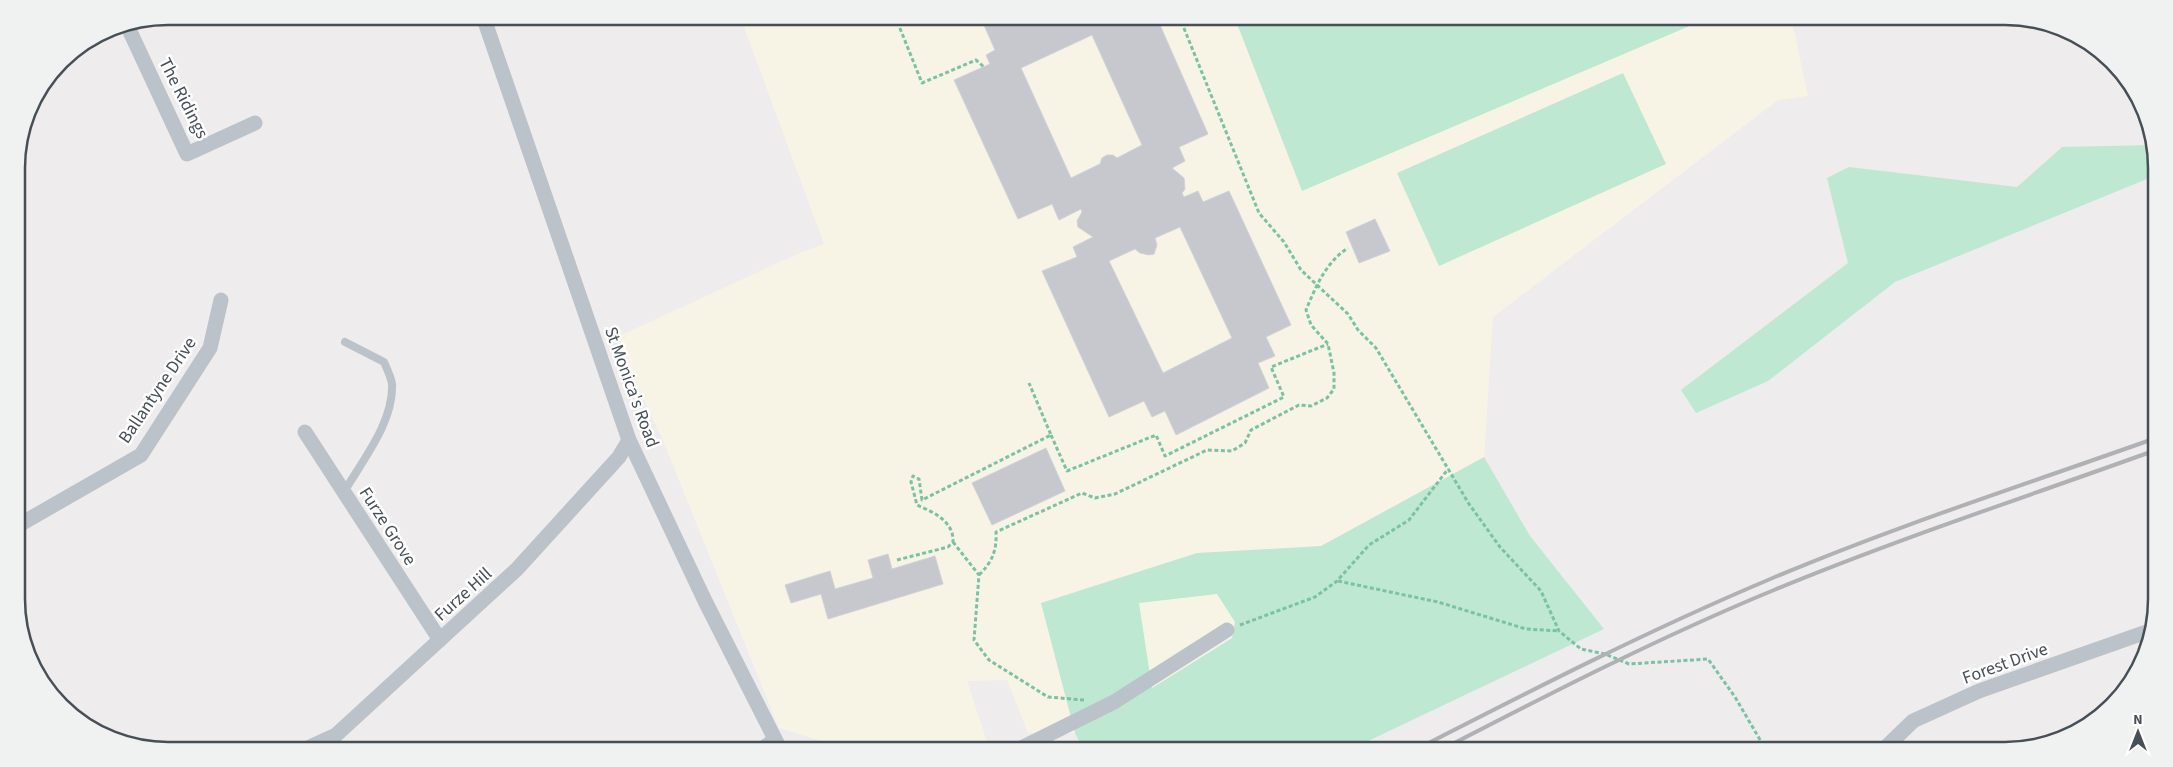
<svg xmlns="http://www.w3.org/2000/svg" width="2173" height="767" font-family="'Source Sans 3',sans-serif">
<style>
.commercial{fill:#f8f4e5}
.green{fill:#bee8d1;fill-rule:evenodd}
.building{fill:#c7c8ce;stroke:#d0d2d7;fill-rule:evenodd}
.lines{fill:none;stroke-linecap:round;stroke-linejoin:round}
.path{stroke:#7bc1a3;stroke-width:3;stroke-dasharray:4 2.5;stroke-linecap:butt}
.service{stroke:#bbc2c9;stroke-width:8}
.minor{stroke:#bbc2c9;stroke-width:15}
.rail{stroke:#afb1b5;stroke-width:4}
.labels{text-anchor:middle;stroke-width:5;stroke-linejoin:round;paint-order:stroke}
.street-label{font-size:18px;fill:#464e56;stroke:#fff}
.rim{fill:none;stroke:#464e56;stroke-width:2.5}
</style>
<rect width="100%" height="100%" fill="#eeecec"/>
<path class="commercial" d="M740 16H1791L1808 96 1778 100 1493 317 1484 457 1242 636 1075 733H1028L1007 680 967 681 990 751H834L828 743 779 728 661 436 615 338 797 254 824 244Z"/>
<path class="green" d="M1234 16H1698L1699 22 1302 191Z
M1623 73 1666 164 1439 266 1397 173Z
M2154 145 2155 178 2147 179 1895 282 1768 381 1696 413 1681 390 1848 263 1827 178 1849 167 2017 187 2062 147Z
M1484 457 1530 536 1604 629 1347 751H1084L1075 733 1041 603 1197 553 1321 546ZM1217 594 1235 622 1232 638 1152 688 1139 603Z"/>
<path class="building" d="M980 16H1156L1208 134 1179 147 1185 161 1172 168 1184 178 1185 189 1182 193 1184 197 1198 191 1203 202 1229 191 1291 325 1266 337 1275 356 1258 363 1269 388 1176 435 1165 411 1152 417 1144 401 1109 417 1042 271 1077 257 1073 247 1093 237 1078 227 1077 221 1082 212 1081 209 1059 220 1052 204 1018 219 954 80 990 64 986 55 995 50ZM1092 35 1142 145 1117 158 1113 155H1107L1102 158 1100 164 1071 178 1021 68ZM1180 227 1232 338 1163 373 1109 261 1135 249 1140 253 1149 255 1154 254 1157 245 1155 238Z
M1375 219 1390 251 1359 263 1346 232Z
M1046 448 1065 491 992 525 972 483Z
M888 554 892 569 935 556 943 584 828 619 821 594 791 603 785 585 830 571 835 589 873 578 868 560Z"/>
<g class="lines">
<path class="path" d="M895 16 922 83 976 60 984 67
M1179 16 1259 213 1284 242 1301 270 1348 314 1358 330 1376 348 1469 504 1500 547 1541 591 1559 631 1581 649 1605 654 1629 664 1708 659 1735 697 1766 750
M1051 435 1067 471 1156 435 1165 456 1284 397 1271 367 1328 344
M953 542 979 575 974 640 989 660 1048 697 1084 700
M897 560 948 547 953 542C954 521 933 512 917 505L911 482 913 476 919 479 922 500 1051 435 1029 383
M979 575C992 562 997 551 996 532L1082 493 1095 498 1115 494 1207 450 1232 451 1245 443 1251 430 1299 405 1311 406 1327 398 1334 389V373L1328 344 1311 325 1306 310C1316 286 1326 262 1348 248
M1338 581 1438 602 1526 629 1559 631
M1240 625 1315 597 1337 581 1369 545 1409 520 1448 469"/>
<path class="service" d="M344 492C362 461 394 422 392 384 391 377 387 369 384 362L345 342
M753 751 774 736"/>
<path class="minor" d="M483 16 629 440 705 601 779 747 787 751
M127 25 187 154 255 123
M305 432 440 640
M19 525 141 455 210 348 221 300
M1883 750 1913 721 1979 691 2152 630
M301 751 336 735 517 569 619 457 629 440
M1015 751 1114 702 1227 630"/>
<path class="rail" d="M1413 751C1530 691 1647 631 1768 580 1895 526 2027 484 2156 438
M1439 751C1549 694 1660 637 1774 590 1900 538 2029 496 2156 450"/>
</g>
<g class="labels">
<g class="street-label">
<text transform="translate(184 98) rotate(63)" y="6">The Ridings</text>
<text transform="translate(632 387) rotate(70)" y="6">St Monica's Road</text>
<text transform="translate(157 390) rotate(-56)" y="6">Ballantyne Drive</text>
<text transform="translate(388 526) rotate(57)" y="6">Furze Grove</text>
<text transform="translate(463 594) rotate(-42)" y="6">Furze Hill</text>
<text transform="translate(2005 663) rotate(-20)" y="6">Forest Drive</text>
</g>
</g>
<path d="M0 0H2173V767H0ZM168 25H2005A143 143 0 0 1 2148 168V599A143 143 0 0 1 2005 742H168A143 143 0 0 1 25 599V168A143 143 0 0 1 168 25Z" fill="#f0f1f1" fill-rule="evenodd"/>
<path class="rim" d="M168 25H2005A143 143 0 0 1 2148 168V599A143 143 0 0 1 2005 742H168A143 143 0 0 1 25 599V168A143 143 0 0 1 168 25Z"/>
<g transform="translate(2138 732)" stroke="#ffffff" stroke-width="4" paint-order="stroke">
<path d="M0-4L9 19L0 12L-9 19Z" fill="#464e56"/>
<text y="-8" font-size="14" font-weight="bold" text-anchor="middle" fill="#464e56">N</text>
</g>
</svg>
